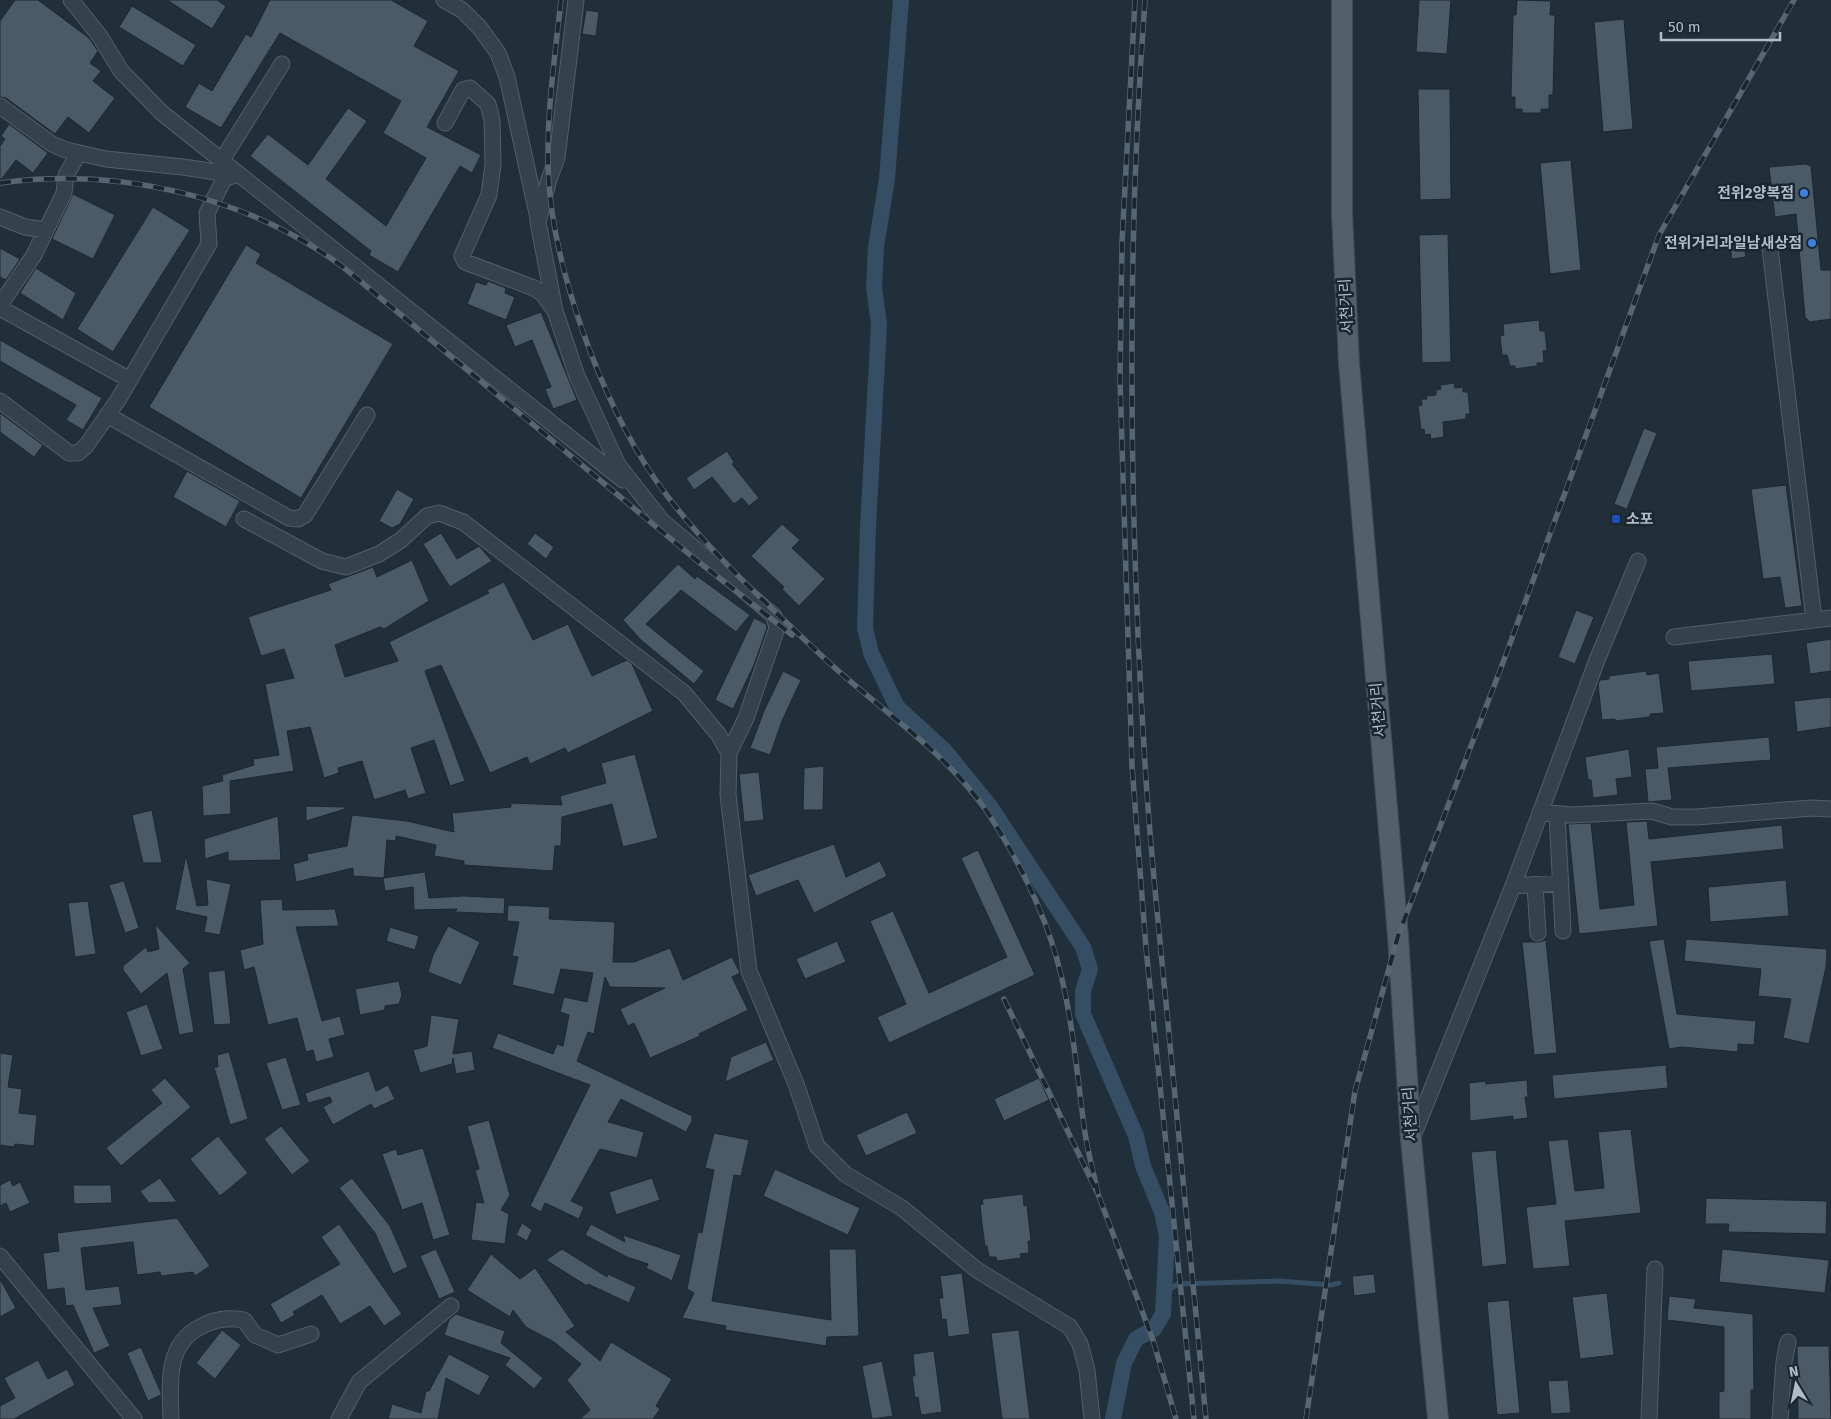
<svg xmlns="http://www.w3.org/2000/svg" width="1831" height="1419" font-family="'Fira Sans','Noto Sans KR',sans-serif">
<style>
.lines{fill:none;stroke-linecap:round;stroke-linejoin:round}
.stream{stroke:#354e63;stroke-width:5}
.canal{stroke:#354e63;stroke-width:16}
.building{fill:#4a5a67;stroke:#1c2832}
.minor-casing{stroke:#535f69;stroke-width:17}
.major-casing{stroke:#3e4a54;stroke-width:22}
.minor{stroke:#35414b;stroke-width:15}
.major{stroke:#53606c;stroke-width:20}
.rail-casing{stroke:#576673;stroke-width:5.5}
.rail{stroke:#1a2630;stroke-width:4;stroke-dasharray:11;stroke-linecap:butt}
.shop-dot{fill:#3f7fe0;stroke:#1a2630;stroke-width:2}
.transit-dot{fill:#1a4fb4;stroke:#1a2630;stroke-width:2}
.labels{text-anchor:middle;stroke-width:5;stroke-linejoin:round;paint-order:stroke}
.poi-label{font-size:15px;font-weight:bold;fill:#b0bcc7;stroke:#1a2630;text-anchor:end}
.street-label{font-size:15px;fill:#b0bcc7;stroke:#1a2630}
</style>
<rect width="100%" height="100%" fill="#212f3b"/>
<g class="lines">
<path class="stream" d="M1165 1292 1178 1284 1279 1281 1331 1285 1339 1283"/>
<path class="canal" d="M901 0 887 179 876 247 874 287 879 324 868 527 865 628 871 653 897 707 945 751 989 805 1083 947 1090 969 1083 991V1014L1136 1136 1143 1166 1162 1212 1167 1236 1163 1314 1154 1329 1136 1339 1124 1363 1113 1419"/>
</g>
<path class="building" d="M15 0H38L89 38 98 51 90 63 101 71 93 81 115 98 89 133 68 117 55 134 6 98 0 97V21Z
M167 0H217L226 6 212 29Z
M270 0H391L428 21 414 46 459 71 427 127 481 155 472 173 460 166 398 272 369 255 371 251 250 156 268 134 308 165 348 108 367 121 326 179 386 226 426 158 383 133 401 101 280 33 221 128 185 107 199 83 212 91 246 34 251 37Z
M1419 0H1451L1447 54 1416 52Z
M1517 0 1551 1 1550 15H1555L1553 95H1549V109H1541V113H1522V109H1515V97H1511L1513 15H1516Z
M132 6 196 45 183 66 119 27Z
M586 10 599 12 596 36 582 34Z
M1624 19 1633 129 1603 132 1594 22Z
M1418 89H1450L1451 199 1420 200Z
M9 124 48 153 33 173 16 160 0 181V146L5 139 1 136Z
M1571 160 1581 270 1550 274 1540 163Z
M1805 164 1811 166 1821 270H1831V319L1810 322 1805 317 1796 214 1775 217 1769 167Z
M73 194 115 215 93 259 52 239Z
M153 207 190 230 113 352 77 329Z
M1448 234 1451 362 1422 363 1419 235Z
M1743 239 1746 257 1732 259 1729 242Z
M246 245 261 254 256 263 393 344 301 498 149 407Z
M0 248 20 259 6 280 0 277Z
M36 268 76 293 63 320 20 293Z
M488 281 506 288 505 293 515 297 506 320 467 304 476 282 486 285Z
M541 312 577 400 553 409 545 389 551 387 532 340 515 347 506 325Z
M1539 320 1540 331H1545L1547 350 1543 351 1544 363H1537V366L1515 369V366H1510L1507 355H1502L1500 336 1504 335 1503 324Z
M0 340 102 398 83 430 66 420 76 405 0 361Z
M1454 383 1455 388 1463 387V392H1468L1470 414H1466V419L1443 422 1444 437 1431 439 1430 434 1425 435 1424 429 1421 430 1418 406 1422 405 1421 399H1427L1426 396 1436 395V390L1441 389 1440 385Z
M0 413 43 445 34 457 0 432Z
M1644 428 1657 433 1627 509 1614 504Z
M727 451 734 462 732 464 759 498 749 506 742 498 734 504 712 477 694 490 686 478Z
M187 471 240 501 226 527 173 497Z
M1786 485 1802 606 1785 608 1780 577 1763 579 1751 489Z
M397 489 414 499 400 524 392 528 379 521Z
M782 524 800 540 792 548 825 579 799 606 782 589 784 587 751 556Z
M441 533 457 559 479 546 492 561 450 587 423 544Z
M535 533 554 547 546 559 527 544Z
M412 560 429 601 384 629 380 627 335 645 345 677 398 661 389 642 489 593 487 590 504 582 533 640 568 624 592 676 627 660 632 664 653 711 568 753 565 748 530 764 527 757 490 773 441 665 425 671 465 781 450 786 434 740 411 748 426 793 408 799 405 790 374 800 362 761 338 768 339 773 324 778 310 727 287 731 294 771 230 781 231 814 203 816 202 786 223 781 222 775 254 765 253 759 279 755 265 684 294 678 284 649 261 656 248 617 331 590 328 584 373 567 377 577Z
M678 564 695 579 697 576 750 615 736 632 681 590 646 624 704 671 694 684 641 640 623 620Z
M1576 610 1594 617 1575 664 1558 657Z
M754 618 766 624 767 628 754 665 733 709 715 700Z
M1831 639V671L1810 674 1806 643Z
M1772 654 1775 684 1691 691 1688 661Z
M783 671 801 680 782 721 770 755 750 748 764 711Z
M1646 671 1647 675 1659 673 1664 713 1650 714V717L1615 721V719L1602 720 1598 685 1600 680 1609 679V676Z
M1831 697V727L1797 732 1794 701Z
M1769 737 1771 760 1668 768 1672 800 1648 802 1645 769 1658 768 1656 747Z
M1629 749 1632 777 1616 779 1618 795 1593 798 1591 780H1588L1585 757Z
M635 754 658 838 623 847 612 804 562 817 561 846H555L553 871 464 865V861L434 856 436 845 396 836V841L387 840 384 878 353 876V868L296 882 293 864 308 860 307 854 347 846 352 815 407 821 454 832 452 813 511 807V803L562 805 560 796 606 783 601 763Z
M824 766 823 810H803L804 768Z
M759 772 764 820 744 822 739 774Z
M306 806 345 807V809L306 821Z
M152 810 162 863H143L132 815Z
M278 816 281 860 228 861V852L205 859 204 839Z
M1647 821 1649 839 1782 825 1784 849 1651 862 1658 926 1579 934 1568 824 1591 823 1600 909 1634 905 1626 822Z
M834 844 846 877 880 861 887 876 814 913 798 880 756 896 748 875Z
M978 850 1035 975 889 1043 877 1017 906 1004 870 921 893 911 929 993 1007 957 961 858Z
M186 855 197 906 208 905 206 879 231 884 220 935 204 932 207 917 175 910Z
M425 872 429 898 463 896 505 898 504 914 455 912 457 909 414 910 413 887 385 891 383 878Z
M1786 880 1789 916 1710 922 1708 887Z
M124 881 139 928 125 933 109 885Z
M282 899 283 910 335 909 339 926 296 927 322 1021 340 1016 345 1035 329 1039 334 1057 316 1062 313 1050 306 1052 297 1018 268 1025 254 967 244 970 240 950 263 944 260 900Z
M88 901 96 954 75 957 68 903Z
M508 905 550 907 549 919 615 922 613 962H634L670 948 683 980 732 957 740 973 732 977 748 1010 699 1034 700 1036 650 1058 634 1023 628 1026 620 1009 665 988 610 987 605 977 594 1034 588 1032 577 1061 692 1116V1121L686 1132 621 1099 608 1122 644 1132 637 1158 600 1149 571 1201 584 1207 579 1219 545 1203 541 1212 530 1206 590 1085 492 1048 498 1033 553 1054 557 1044 563 1046 569 1015 560 1012 564 997 587 1002 593 973 561 969 554 995 512 985 518 957 512 956 519 922 507 921Z
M155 924 190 963 183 969 194 1032 179 1035 167 973 141 994 123 970V966L146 947 148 952 159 949Z
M448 926 480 942 461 985 428 972 433 955Z
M390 927 419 936 415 950 386 941Z
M1664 939 1677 1014 1756 1021 1754 1045 1738 1044V1052L1681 1047 1669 1049 1649 941Z
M1686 939 1827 949 1826 967 1809 1044 1783 1038 1791 999 1758 996 1761 969 1684 961Z
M1546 940 1557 1053 1534 1055 1522 942H1539Z
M837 941 846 962 805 979 796 959Z
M225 970 231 1024 214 1025 208 972Z
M399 981 402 995 399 1004 385 1006V1010L360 1015 355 989Z
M147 1004 163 1049 141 1056 126 1012Z
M431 1015 459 1019 453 1054 472 1051 475 1070 456 1074 453 1058 452 1064 420 1073 413 1050 427 1046Z
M766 1042 774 1060 725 1082 731 1057Z
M229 1052 248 1119 230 1125 214 1067H218L217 1055Z
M0 1053 13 1055 8 1087 22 1089 19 1113 37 1115 34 1146 15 1144 14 1147 0 1145Z
M286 1057 301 1105 282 1110 266 1063Z
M1666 1065 1668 1088 1554 1099 1552 1075Z
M369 1071 376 1091 388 1085 395 1099 374 1109 371 1104 333 1125 323 1107 332 1102 330 1097 308 1103 305 1093Z
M165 1078 191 1107 121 1166 106 1148 162 1103 151 1090Z
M1039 1078 1049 1100 1004 1121 994 1099Z
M1527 1080 1528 1097H1525L1528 1118 1513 1120V1116L1470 1121 1469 1083 1485 1081 1486 1084Z
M907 1112 917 1133 866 1156 856 1135Z
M489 1120 510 1195 501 1210 509 1214 505 1244 471 1240 476 1202 484 1203 475 1170 479 1169 467 1126Z
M281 1126 310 1161 292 1175 264 1139Z
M1631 1129 1641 1213 1565 1221 1570 1266 1533 1269 1526 1207 1556 1204 1548 1141 1568 1139 1575 1191 1604 1188 1598 1132Z
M714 1133 749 1140 741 1176 734 1175 712 1301 831 1320 829 1249H856L859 1336 827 1337 826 1346 725 1330 726 1326 682 1318 694 1293 687 1289 698 1232 702 1233 714 1170 705 1168Z
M218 1136 248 1173 220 1196 190 1159Z
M423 1148 450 1235 433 1240 422 1203 402 1210 382 1154 396 1149 398 1155Z
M1496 1150 1507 1264 1482 1267 1471 1152Z
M775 1169 860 1208 848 1235 763 1196Z
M160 1178 177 1202 149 1203 140 1191Z
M352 1178 390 1226 408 1267 393 1274 375 1233 339 1188Z
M652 1178 660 1200 616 1215 609 1192Z
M10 1180 13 1186 20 1182 30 1203 10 1212 6 1203 0 1206V1185Z
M73 1185H111L112 1203 74 1204Z
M1023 1194 1024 1206 1027 1205 1031 1241H1028L1029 1253 1020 1254 1021 1258 997 1261 996 1257H989L987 1246H985L982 1224 980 1205 983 1204 982 1199Z
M1706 1198 1827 1201 1826 1234 1728 1232 1729 1224H1705Z
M177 1218 210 1266 195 1276 193 1272 161 1276 160 1272 137 1275 133 1242 81 1248 86 1290 119 1286 122 1305 93 1308 110 1346 94 1353 73 1305 66 1306 64 1288 47 1290 43 1253 59 1251 57 1233Z
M522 1223 532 1230 527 1241 516 1235Z
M339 1224 402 1314 384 1326 370 1306 340 1324 322 1295 293 1312 295 1315 281 1323 270 1304 340 1264 321 1237Z
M591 1224 625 1242 623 1235 681 1255 672 1281 646 1268 648 1264 627 1257 585 1235Z
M436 1249 455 1292 439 1299 420 1256Z
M562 1249 607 1277 608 1274 636 1287 629 1303 588 1284 587 1286 546 1260Z
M1722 1249 1829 1260 1825 1293 1719 1282Z
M491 1254 520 1279 535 1268 575 1326 566 1332 600 1361 611 1342 672 1379 656 1406 660 1409 653 1419H580L590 1410 567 1380 581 1364 554 1342 526 1327 513 1310 510 1317 467 1290Z
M962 1273 970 1334 948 1337 946 1319 942 1320 939 1298H943L940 1276Z
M1374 1274 1376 1293 1354 1296 1352 1276Z
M0 1279 16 1308 0 1317Z
M1607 1293 1614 1355 1580 1359 1572 1297Z
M1669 1296 1696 1299 1694 1308 1753 1314 1754 1390H1751V1419H1719V1392L1724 1391V1327L1667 1320Z
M1509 1300 1520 1413 1497 1415 1487 1302Z
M456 1314 505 1331 501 1343 543 1378 534 1389 505 1365 510 1358 444 1335 449 1320Z
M222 1330 241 1345 215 1379 196 1363Z
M1019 1330 1030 1419H1002L991 1333Z
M1797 1346H1829L1831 1419H1798Z
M141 1347 161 1393V1395L148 1401 127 1353Z
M934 1351 942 1412 921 1415 918 1397 915 1398 912 1376H915L913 1354Z
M449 1354 490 1376 479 1396 446 1378 438 1419H388L392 1404 421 1413 426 1391H429Z
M38 1360 48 1379 67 1369 75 1385 14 1419H0V1406L15 1398 4 1378Z
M882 1361 893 1416 872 1419 862 1366Z
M1568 1380 1571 1413 1551 1414 1548 1381Z"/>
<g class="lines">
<g class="minor-casing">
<path id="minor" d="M71 0 99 35 121 71 162 113 623 480
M444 0 462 10 480 28 498 53 507 77 538 218
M576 0 557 158 549 179 538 222 555 311 577 376 618 465 662 521 774 616 777 628 746 718 729 753 728 795 749 971 796 1084 817 1146 845 1174 902 1208 977 1270 1070 1327 1080 1344 1087 1370 1092 1419
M0 106 52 144 66 150 106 159 183 167 235 175
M445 123 463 90 470 88 488 104 492 120 493 164 489 195 462 256 465 262 534 288 543 294 553 308
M222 160 282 64
M0 217 25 227 46 230
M1770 248 1814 620
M0 305 34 255 64 193 66 175 79 153
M0 308 130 380
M0 401 69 453H78L86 446 118 400 209 244 207 213 224 179 234 175
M107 415 289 518 298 519 305 515 367 415
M244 519 322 561 346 567 379 554 401 540 427 516 439 513 463 522 684 693 718 734 729 753
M1674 637 1831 618
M1540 812 1572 815 1652 811 1672 817H1696L1812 808 1831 809
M1557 814 1563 931
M1513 886 1561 883
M1535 886 1538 933
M1413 1136 1513 886 1597 660 1638 561
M0 1256 134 1419
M171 1419C170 1385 165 1345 200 1327 215 1319 227 1317 244 1320L255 1335 278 1345 311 1334
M339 1419 359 1382 451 1306
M1649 1419 1655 1269
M1780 1419 1784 1362 1788 1342"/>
</g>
<g class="major-casing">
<path id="major" d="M1342 0V213L1349 363 1398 936 1411 1140 1438 1419"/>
</g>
<use href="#minor" class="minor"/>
<use href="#major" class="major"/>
<g class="rail-casing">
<path id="rail" d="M561 0C555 55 547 110 548 165 550 262 601 402 657 482 703 547 765 602 823 657 878 709 945 750 988 813 1014 853 1037 897 1052 943 1072 1004 1076 1069 1085 1133 1088 1153 1094 1174 1098 1194
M1135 0 1122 243 1120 380 1132 766 1146 948 1194 1419
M1145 0C1126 252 1129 512 1145 764 1150 848 1159 930 1167 1013 1180 1149 1193 1284 1206 1419
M0 183C116 167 243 195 339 264 356 277 373 292 389 305L695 559 792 635
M1004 999 1098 1194 1153 1340 1176 1419
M1306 1419 1355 1091 1398 936 1504 660 1659 235 1794 0"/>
</g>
<use href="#rail" class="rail"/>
</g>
<g class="shop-dot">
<circle cx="1804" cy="193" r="5"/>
<circle cx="1812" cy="243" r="5"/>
</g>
<rect class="transit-dot" x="1611" y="514" width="10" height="10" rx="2.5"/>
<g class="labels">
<g class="poi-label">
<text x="1794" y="198">전위2양복점</text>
<text x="1802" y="248">전위거리과일남새상점</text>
<text x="1626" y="524" text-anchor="start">소포</text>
</g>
<g class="street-label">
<text transform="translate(1346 306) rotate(-93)" y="5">서천거리</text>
<text transform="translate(1378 710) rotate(-95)" y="5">서천거리</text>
<text transform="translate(1410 1114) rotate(-94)" y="5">서천거리</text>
</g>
</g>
<g transform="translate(1796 1384) rotate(350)" stroke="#1a2630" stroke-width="4" paint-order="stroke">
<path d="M0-4L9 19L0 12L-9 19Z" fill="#b0bcc7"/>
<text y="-8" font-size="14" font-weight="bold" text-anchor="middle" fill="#b0bcc7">N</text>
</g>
<path d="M1661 32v8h119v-8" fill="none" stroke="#b0bcc7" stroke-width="2.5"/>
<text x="1668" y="32" font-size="15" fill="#b0bcc7" stroke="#1a2630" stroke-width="4" paint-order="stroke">50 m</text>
</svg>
